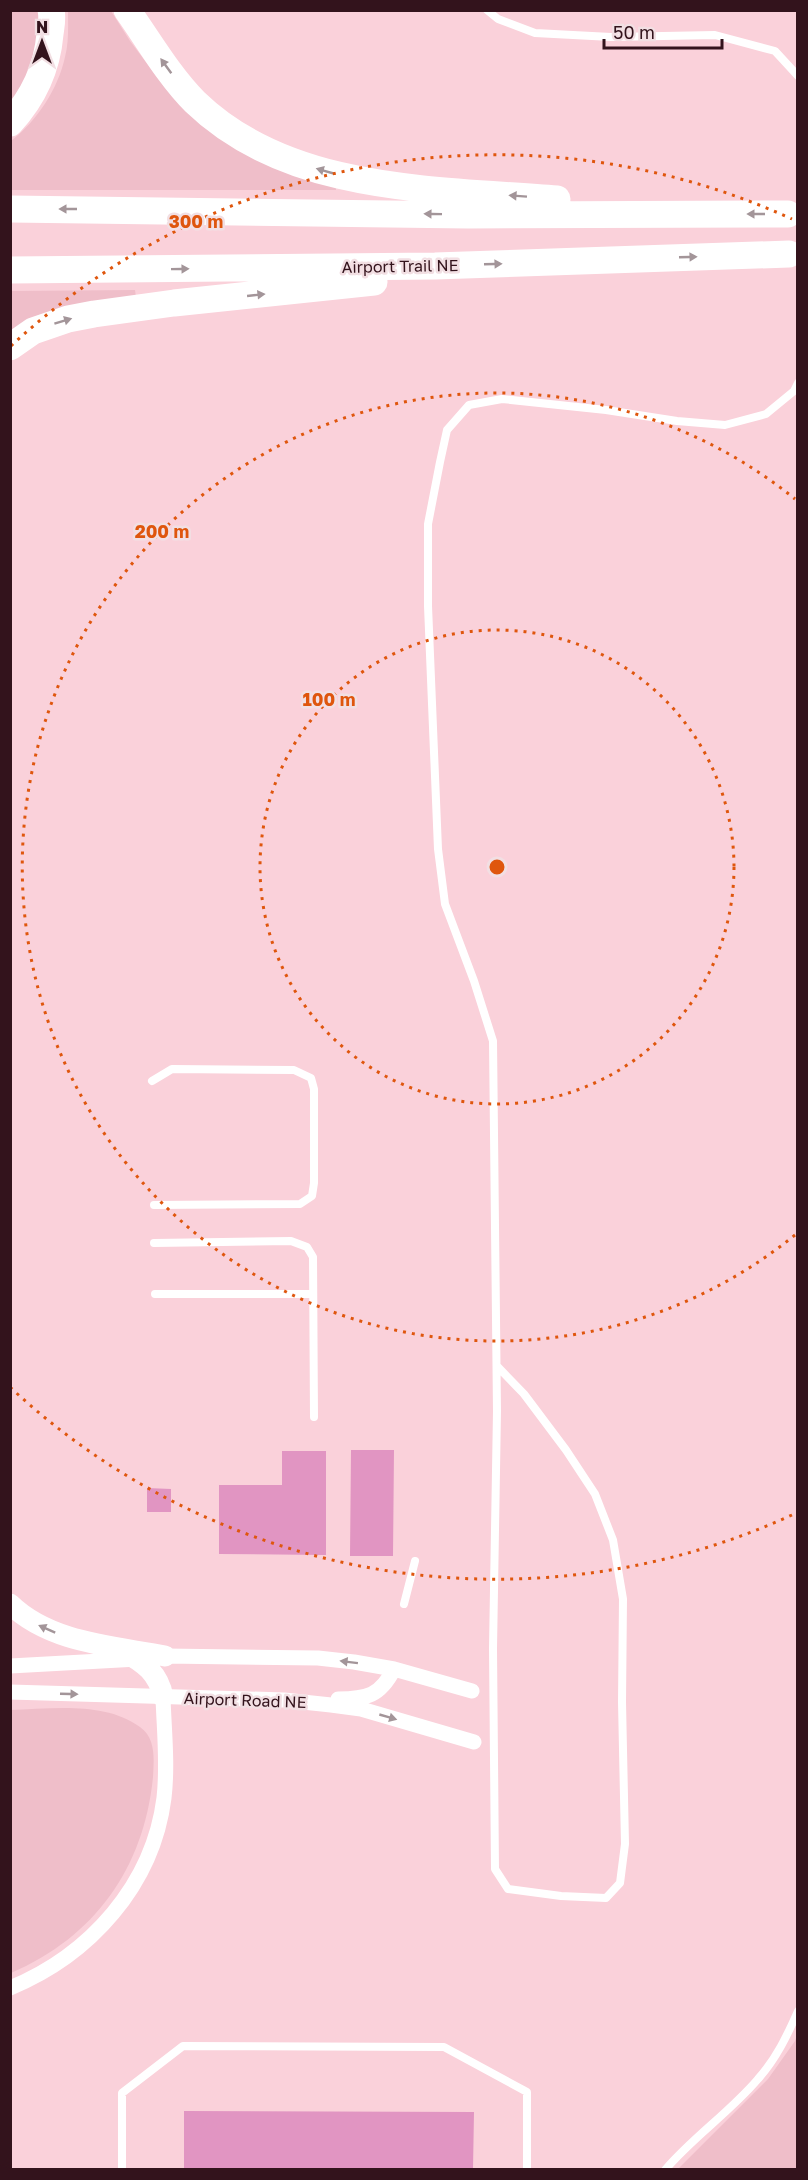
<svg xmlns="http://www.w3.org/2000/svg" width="808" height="2180" font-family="'Golos Text',sans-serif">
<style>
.built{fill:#fad1da}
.green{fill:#efbec9}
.building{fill:#e195c2}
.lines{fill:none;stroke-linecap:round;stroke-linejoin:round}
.lane{stroke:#fff;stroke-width:8}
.street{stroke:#fff;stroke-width:15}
.secondary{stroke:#fff;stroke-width:21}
.highway{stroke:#fff;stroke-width:27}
.oneway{fill:#a39599}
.ring{fill:none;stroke:#df560d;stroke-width:3;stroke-dasharray:3 6}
.labels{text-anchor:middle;stroke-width:5;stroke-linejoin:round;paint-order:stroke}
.street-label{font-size:16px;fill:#33131c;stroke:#f2dfe3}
.centre{fill:#df560d;stroke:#f2dfe3;stroke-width:3}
.ring-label{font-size:18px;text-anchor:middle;font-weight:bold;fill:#df560d;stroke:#f2dfe3;stroke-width:5;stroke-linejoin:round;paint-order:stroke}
</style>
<rect width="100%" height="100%" fill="#f2dfe3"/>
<path class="built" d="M11 11H797V2169H11Z"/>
<path class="green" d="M68 10 111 11 130 41 167 90 336 183V190H11V141C37 121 58 89 65 57 69 42 68 26 68 10Z
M11 11H39L37 48 27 77 11 103Z
M135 290 136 297 11 334V291Z
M10 1710C52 1709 104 1701 140 1727 156 1738 154 1759 153 1777 144 1868 95 1937 11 1973Z
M797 2035V2169H678L768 2079 795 2041Z"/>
<path class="building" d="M351 1450H394L393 1556H350Z
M282 1451H326V1555L219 1554V1485H282Z
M147 1488 171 1489V1512H147Z
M184 2111 474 2112 473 2169H184Z"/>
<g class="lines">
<path class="lane" d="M487 10 498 19 535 33 611 37 715 35 775 51 798 76
M152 1081 172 1069 294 1070 311 1078 314 1089V1183L312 1196 300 1204 154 1205
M154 1243 291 1241 307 1247 313 1257 314 1417
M155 1294H313
M497 1366 524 1394 566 1450 595 1494 613 1540 623 1599 622 1702 625 1844 620 1883 606 1898 561 1896 508 1889 495 1869 493 1649 497 1411 493 1041 474 981 445 904 438 849 428 606V524L440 462 447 430 469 405 502 399 606 410 677 421 725 425 766 414 794 391 798 383
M404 1604 415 1561
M122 2170V2093L183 2046 444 2047 527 2092V2170
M665 2170C693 2137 730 2112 758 2079 776 2059 787 2036 798 2011"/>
<path class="street" d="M10 1666 138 1659 165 1656 318 1658 354 1662 394 1669 472 1691
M10 1692 284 1700 331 1705 361 1709 474 1742
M338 1699C367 1699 380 1696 394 1669
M10 1988C90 1955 153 1885 164 1798 168 1764 164 1730 163 1697"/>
<path class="secondary" d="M10 1604C50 1643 113 1646 165 1656
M124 1652C144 1662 159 1674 163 1697"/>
<path class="highway" d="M127 10C149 41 169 76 195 102 289 193 436 189 557 199
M10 123C34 97 47 69 50 34 51 26 53 18 51 10
M10 209 468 215 788 214
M10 270 435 266 789 254
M10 347 33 331 68 319 94 314 174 303 374 282"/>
</g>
<defs><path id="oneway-solid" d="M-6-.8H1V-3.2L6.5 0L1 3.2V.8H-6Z" transform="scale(1.5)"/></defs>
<g class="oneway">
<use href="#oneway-solid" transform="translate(166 66) rotate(-126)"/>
<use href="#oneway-solid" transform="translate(325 171) rotate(-164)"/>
<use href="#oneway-solid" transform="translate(518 196) rotate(-176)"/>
<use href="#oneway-solid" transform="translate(68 209) rotate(-180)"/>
<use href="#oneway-solid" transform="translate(433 214) rotate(-179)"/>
<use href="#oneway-solid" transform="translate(756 214) rotate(180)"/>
<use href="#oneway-solid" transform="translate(688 257) rotate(-2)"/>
<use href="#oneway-solid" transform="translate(493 264) rotate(-2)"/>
<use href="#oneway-solid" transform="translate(180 269) rotate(-1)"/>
<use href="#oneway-solid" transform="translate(256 295) rotate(-6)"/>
<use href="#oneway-solid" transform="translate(63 321) rotate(-17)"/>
<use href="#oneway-solid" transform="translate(47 1629) rotate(-156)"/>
<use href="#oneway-solid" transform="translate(349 1662) rotate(-173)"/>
<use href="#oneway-solid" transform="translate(69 1694) rotate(2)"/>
<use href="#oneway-solid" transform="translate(388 1717) rotate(16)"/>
</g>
<g class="ring">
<circle cx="497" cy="867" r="237"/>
<path d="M795 1235A474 474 0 1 1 795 499"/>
<path d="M792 1515A712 712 0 0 1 11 1388M11 346A712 712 0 0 1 792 219"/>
</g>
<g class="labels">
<g class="street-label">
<text transform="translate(400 266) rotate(-1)" y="6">Airport Trail NE</text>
<text transform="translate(245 1700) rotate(2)" y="6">Airport Road NE</text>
</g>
</g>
<circle cx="497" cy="867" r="9" class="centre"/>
<g class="ring-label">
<text x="196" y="228">300 m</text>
<text x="162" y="538">200 m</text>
<text x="329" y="706">100 m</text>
</g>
<rect width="808" height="2180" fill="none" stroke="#33131c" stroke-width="24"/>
<g transform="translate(42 42)" stroke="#f2dfe3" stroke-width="4.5" paint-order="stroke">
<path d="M0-4.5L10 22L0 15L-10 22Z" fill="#33131c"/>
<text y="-9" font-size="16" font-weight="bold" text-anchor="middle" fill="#33131c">N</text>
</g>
<path d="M604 39v9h118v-9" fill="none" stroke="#33131c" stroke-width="3"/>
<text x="613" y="39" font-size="18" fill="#33131c" stroke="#f2dfe3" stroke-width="4.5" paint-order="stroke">50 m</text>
</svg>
